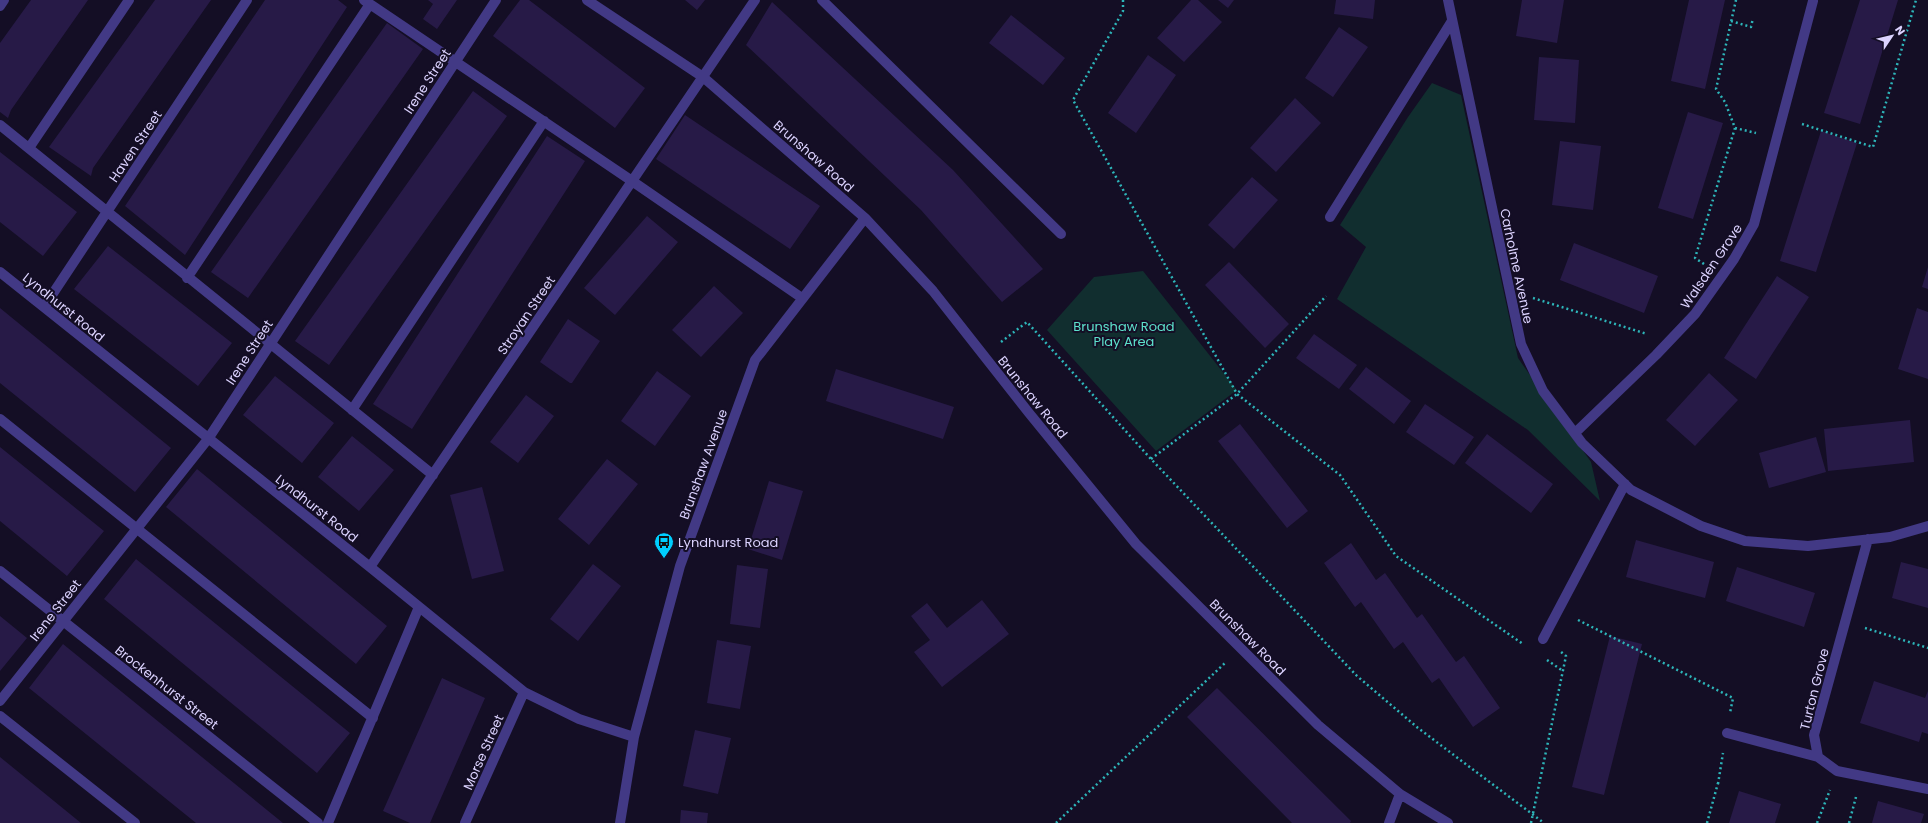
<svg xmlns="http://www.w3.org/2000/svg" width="1928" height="823" font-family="Poppins,sans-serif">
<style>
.green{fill:#112e2f}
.building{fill:#271a47}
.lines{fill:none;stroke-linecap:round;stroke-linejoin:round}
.path{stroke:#2db5b9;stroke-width:2.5;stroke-dasharray:2 3;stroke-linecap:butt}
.minor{stroke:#423985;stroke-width:10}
.labels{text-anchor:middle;stroke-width:4;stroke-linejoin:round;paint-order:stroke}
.street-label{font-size:13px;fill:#dcd3ff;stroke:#140e25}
.park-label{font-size:13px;fill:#5de1cc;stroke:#140e25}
.poi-label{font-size:13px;fill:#dcd3ff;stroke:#140e25;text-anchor:start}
</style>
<rect width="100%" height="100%" fill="#140e25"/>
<path class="green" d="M1432 83 1461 95 1518 358 1591 462 1600 501 1528 430 1337 299 1366 247 1340 225 1408 117Z
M1143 271 1237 390 1156 451 1047 330 1094 277Z"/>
<path class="building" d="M31 0H88L11 110 8 118 0 112V43Z
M155 0H211L93 168 91 176 49 147Z
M265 0H338L347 7 185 255 125 206Z
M428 0H457L437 29 423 19 433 4Z
M520 0H529L645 88 615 128 493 36Z
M685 0H705L697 10Z
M1191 0H1198L1222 22 1184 62 1157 38Z
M1218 0H1234L1228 8Z
M1336 0H1375L1373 19 1334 14Z
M1522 0H1564L1557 43 1516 36Z
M1689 0H1725L1705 89 1671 81Z
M1860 0H1898L1860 124 1824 113Z
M772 2 953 170 1043 269 1002 302 921 210 746 45Z
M1011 15 1065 58 1043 85 989 43Z
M387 23 423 49 248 298 211 272Z
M1339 27 1368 47 1333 97 1305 78Z
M1148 55 1176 75 1136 133 1108 113Z
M1539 57 1579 60 1575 123 1534 120Z
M473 91 507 116 329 365 295 341Z
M1295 98 1321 123 1276 172 1250 148Z
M1688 112 1723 123 1693 219 1658 208Z
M685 115 820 206 790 249 656 159Z
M1821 131 1857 143 1816 272 1780 261Z
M547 136 585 161 412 429 373 404Z
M1560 141 1601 146 1593 210 1552 205Z
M0 152 77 212 43 256 0 222Z
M1252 177 1278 200 1234 249 1208 225Z
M647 216 678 242 615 315 584 288Z
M1574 243 1658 276 1644 313 1560 280Z
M108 246 232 343 198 386 74 289Z
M1229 262 1289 324 1265 348 1205 285Z
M1928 267V289L1922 287Z
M1777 276 1809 297 1756 379 1724 358Z
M714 286 743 313 701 357 672 330Z
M0 308 171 448 135 492 0 383Z
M1917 308 1928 312V379L1898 369Z
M568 319 600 341 572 383H570L540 362Z
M1314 334 1357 365 1339 389 1296 358Z
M1366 367 1411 401 1394 424 1349 389Z
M836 369 954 407 943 439 826 401Z
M657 371 691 396 655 446 621 421Z
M1709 373 1738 400 1695 446 1666 420Z
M275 376 334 423 302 463 243 415Z
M526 395 554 416 518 463 490 442Z
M1425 404 1474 437 1454 465 1406 432Z
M1910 420 1914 462 1828 471 1824 429Z
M1240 424 1308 511 1287 528 1218 441Z
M1487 434 1553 484 1531 513 1465 463Z
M352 436 394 470 359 511 318 477Z
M1816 437 1826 472 1769 488 1759 453Z
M0 447 104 531 67 576 0 521Z
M607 459 638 484 589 545 558 519Z
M197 469 387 626 356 664 166 507Z
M769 481 803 491 782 560 748 549Z
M482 487 504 571 472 579 450 495Z
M1636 540 1714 562 1705 598 1626 577Z
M1351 543 1376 580 1385 573 1417 618 1422 614 1456 662 1464 656 1500 708 1473 727 1439 678 1432 683 1403 642 1394 649 1361 602 1355 607 1324 563Z
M136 559 350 733 317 773 104 599Z
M1901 562 1928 569V608L1892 598Z
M593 564 621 586 578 641 550 619Z
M737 565 768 569 760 628 730 624Z
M1737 567 1815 593 1804 627 1726 601Z
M982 600 1009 634 942 687 914 652 930 640 911 616 927 603 947 628Z
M0 616 27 638 0 671Z
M1610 636 1642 644 1604 795 1572 787Z
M717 640 751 646 740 709 707 703Z
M63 644 283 823H196L29 688Z
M442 678 485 698 430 823H410L383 811Z
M1874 681 1925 698 1928 691V734L1922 732 1919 742 1860 723Z
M1217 688 1351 821 1350 823H1292L1187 717Z
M695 730 731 738 718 794 683 786Z
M0 757 81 823H0Z
M1739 791 1781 804 1775 823H1729Z
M1878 801 1924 814 1921 823H1872Z
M681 810 708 813 707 823H680Z"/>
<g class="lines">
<path class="path" d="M1123 0V11L1073 100 1237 394 1340 475 1396 556 1523 644
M1731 21 1751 27 1753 18
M1802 124 1873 147 1916 0
M1735 128 1756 133
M1704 264 1695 258 1735 128 1725 102 1716 89 1736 0
M1533 298 1647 334
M1001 342 1027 322 1151 459 1357 676 1418 728 1544 823
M1151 459 1237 394 1326 296
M1578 620 1733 698 1730 713
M1865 628 1928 648
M1547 660 1563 671
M1718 784 1723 753
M1056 823 1225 663
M1531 823 1566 656 1560 651
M1707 823 1718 783
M1817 823 1830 790
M1849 823 1856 797"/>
<path class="minor" d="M364 0 632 181 802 298
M587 0 703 77 865 218 933 291 1029 413 1136 544 1318 725 1400 794 1448 823
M822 0 1061 234
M1448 0 1521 344 1543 391 1582 443 1631 490 1701 526 1745 541 1808 546 1890 537 1928 526
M0 6 4 0
M0 125 433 475
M29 148 129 0
M1330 217 1452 21
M0 272 370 567 524 692 579 719 634 737
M187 278 370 4
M44 307 247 0
M352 410 544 121
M0 419 373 718
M1575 433 1656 355 1695 314 1734 259 1754 224 1813 1
M1868 539 1814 735 1818 757 1837 771 1928 789
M370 567 755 0
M0 571 318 823
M1543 639 1625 484
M0 701 208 439 496 0
M0 716 135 823
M1727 733 1818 757
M328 823 419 607
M465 823 524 692
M620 823 634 737 680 566 755 360 865 218
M1389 823 1400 794"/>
</g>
<defs>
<g id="bus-pin" transform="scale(1)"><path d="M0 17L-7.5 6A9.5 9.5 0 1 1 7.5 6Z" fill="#00cefe" stroke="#140e25"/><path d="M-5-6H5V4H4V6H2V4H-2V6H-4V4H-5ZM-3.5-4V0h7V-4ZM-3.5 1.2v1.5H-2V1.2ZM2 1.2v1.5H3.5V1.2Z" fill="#111"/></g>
</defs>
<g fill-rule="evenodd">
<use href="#bus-pin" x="664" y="542"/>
</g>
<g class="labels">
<g class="street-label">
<text transform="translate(427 81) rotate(-57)" y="5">Irene Street</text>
<text transform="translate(135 146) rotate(-56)" y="5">Haven Street</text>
<text transform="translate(814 156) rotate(41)" y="5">Brunshaw Road</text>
<text transform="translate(1517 266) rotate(78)" y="5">Carholme Avenue</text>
<text transform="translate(1711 266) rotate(-56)" y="5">Walsden Grove</text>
<text transform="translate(64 307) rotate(39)" y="5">Lyndhurst Road</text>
<text transform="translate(526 315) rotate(-56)" y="5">Stroyan Street</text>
<text transform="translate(249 352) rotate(-57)" y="5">Irene Street</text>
<text transform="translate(1033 397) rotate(51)" y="5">Brunshaw Road</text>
<text transform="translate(703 464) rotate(-70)" y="5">Brunshaw Avenue</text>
<text transform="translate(317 508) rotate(38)" y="5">Lyndhurst Road</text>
<text transform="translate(55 610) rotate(-52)" y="5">Irene Street</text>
<text transform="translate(1248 637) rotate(45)" y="5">Brunshaw Road</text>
<text transform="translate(167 687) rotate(38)" y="5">Brockenhurst Street</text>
<text transform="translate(1814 689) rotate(-76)" y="5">Turton Grove</text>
<text transform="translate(483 752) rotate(-66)" y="5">Morse Street</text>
</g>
<g class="park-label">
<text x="1124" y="331">Brunshaw Road<tspan x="1124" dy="15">Play Area</tspan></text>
</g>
<g class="poi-label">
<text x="678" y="547">Lyndhurst Road</text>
</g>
</g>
<g transform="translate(1892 36) rotate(55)" stroke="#140e25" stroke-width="3" paint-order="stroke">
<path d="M0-3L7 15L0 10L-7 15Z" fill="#dcd3ff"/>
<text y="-6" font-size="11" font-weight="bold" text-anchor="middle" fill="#dcd3ff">N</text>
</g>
</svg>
